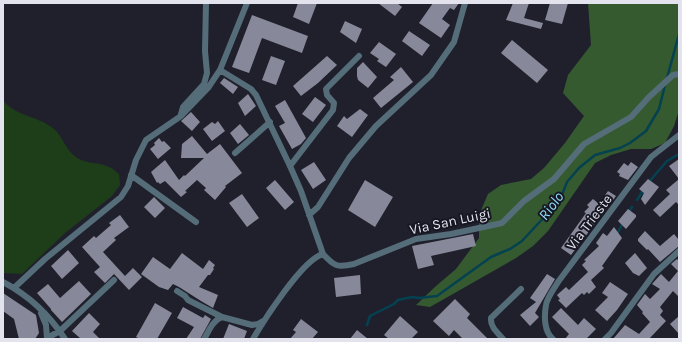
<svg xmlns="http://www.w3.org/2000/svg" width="682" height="342" font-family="Karla,sans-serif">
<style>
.green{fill:#1e3d19}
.forest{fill:#365a30}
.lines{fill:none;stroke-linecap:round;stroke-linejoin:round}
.stream{stroke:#044151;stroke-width:2.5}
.building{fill:#878899}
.minor{stroke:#546d79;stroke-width:6}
.labels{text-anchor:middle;stroke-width:4;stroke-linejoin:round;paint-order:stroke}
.street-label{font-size:14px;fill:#e2e3ec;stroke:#171723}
.water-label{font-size:15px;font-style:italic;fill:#91e0fc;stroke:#171723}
</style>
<rect width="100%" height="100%" fill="#20202d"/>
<path class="green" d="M3 100C14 116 39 116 54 129 63 137 66 151 77 158 87 164 99 162 109 167 113 168 116 172 119 174L120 185 112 196 65 233 22 274 3 273Z"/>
<path class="forest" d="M588 3H679V110L674 126 665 143 651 149H631L611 155 595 163 548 231 533 246 516 258 430 307 416 305 436 286 456 269 479 238V215L488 194 501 185 531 179 544 168 565 143 584 116 563 93 568 75 591 45Z"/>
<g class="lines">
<path class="stream" d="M667 78 679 34
M648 183 667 161 679 154
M637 200 644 189
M628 213 632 207
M617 234 623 223
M367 325 370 316 394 304 398 300 412 297 419 298 437 296 491 257 510 249 522 241 560 200 567 182 579 168 595 155 620 148 630 143 646 131 659 109 665 85"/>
</g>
<path class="building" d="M298 3H317L309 24 293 17Z
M378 3H397L402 7 395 16Z
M433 3H459L454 10 450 8 442 19 450 25 441 38 419 23Z
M513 3H529L524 18 543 23 541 29 506 20Z
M550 3H568L562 24 545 20Z
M252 15 308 36 302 53 262 38 249 73 232 67Z
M345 21 362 29 356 43 340 32Z
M409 31 430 45 422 56 402 41Z
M512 40 548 70 537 83 501 53Z
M379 42 396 54 386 67 377 61 379 59 370 53Z
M271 56 285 61 276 85 262 80Z
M327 56 337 65 318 83 301 96 293 86Z
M363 62 377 77 368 88 358 80 357 76V68Z
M401 67 413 82 381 108 373 98 394 80 390 77Z
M224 78 238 87 233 94 220 83Z
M248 94 256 106 245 116 238 103Z
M315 97 326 105 313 122 302 114Z
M285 100 306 138 301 144 292 149 279 126 285 123 275 106Z
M360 109 368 115 352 137 337 126 344 116 347 119Z
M191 112 200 122 192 131 181 121Z
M218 121 225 131 212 141 203 129 212 122 215 124Z
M240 124 249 135 238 144 230 133Z
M192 136 207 154 220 144 242 173 225 186 226 187 215 200 204 190 206 188 197 180 185 191 187 192 181 197 165 181 160 184 158 182 157 183 151 172 165 160 179 180 184 175 185 176 204 158H181L182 144Z
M159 138 162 142 164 141 171 148 158 159 150 149 155 145 154 143Z
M679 159V205L676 202 660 217 653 210 670 194 666 190 679 179 669 166Z
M314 162 326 180 313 189 301 170Z
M631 162 638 167 628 180 619 176 620 174 617 172 624 163 628 166Z
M648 179 659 187 645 205 641 199 644 193 639 189Z
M275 180 294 202 285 210 266 188Z
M365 180 393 197 375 227 348 210Z
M608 191 616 196 571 255 561 248 586 213 584 212 589 207 587 205 593 199 599 204Z
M242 194 259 218 247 227 229 203Z
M154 197 165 208 155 218 144 207Z
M628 209 636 215V217L626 229 618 221Z
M120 215 129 227 114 238 116 240 103 252 125 276 133 268 142 277 129 290 114 274 105 283 94 272 100 267 82 247 94 236 96 238 111 225 109 223Z
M614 227 622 238 602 266 604 268 591 280 596 287 589 294 587 292 584 295 582 293 566 308 558 300 560 299 557 295 566 287 569 290 588 272 582 265 586 261 584 260 599 246 596 243 603 233 607 236Z
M645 231 660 246 674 234 679 240V246L660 262 648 249 647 250 638 241V239Z
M473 234 476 246 431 256 434 265 418 269 412 246Z
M68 250 79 263 62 279 51 266Z
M182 253 203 269 209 260 215 265 213 268 214 269 210 275H208L199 287 218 295 213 308 201 301 179 287 173 284 168 290 159 287 141 274 153 257 170 269Z
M635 253 647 268 639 276 633 273 625 263Z
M677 259 679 261V297L673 291 660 307 663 311 660 315 666 321 649 339H613L625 325 639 334 650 322 642 313 643 312 637 305 645 294 650 299 660 289 652 284 661 274 669 282 678 271 671 264Z
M547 274 555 279 535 313 539 317 530 326 520 315 536 302 530 298Z
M360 275 361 294 336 297 334 278Z
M79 281 91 294 62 322 51 310V309L37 293 48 284 60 298Z
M610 282 628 294 617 310 607 321 595 310 608 297 602 293Z
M3 293 36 315 39 333 35 339H19L14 319 3 311Z
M455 299 470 314 467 318 488 339H463L454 330 449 336 433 321Z
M155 303 172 313 157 339H140L136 337Z
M183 307 203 318 205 315 211 319 200 339H186L194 327 177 318Z
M561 308 578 325 584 318 596 329 586 339H565L569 334 552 317Z
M89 313 100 324 93 332 100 339H81L72 331Z
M400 316 418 332 411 339H389L384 335Z
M679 316V334L670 324Z
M301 319 318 332 312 339H290L296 332 293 330Z
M229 324 247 331 244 339H223Z
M357 330 368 339H350Z"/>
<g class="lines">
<path class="minor" d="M220 70 251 89 256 95 290 166 301 191 323 254C303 259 264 320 253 339
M181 114 183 107 204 84 207 73 205 51 206 3
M235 153 270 122
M290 166 333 110 334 103 327 95 326 89 359 56
M131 175 196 222
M309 215 318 207 349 158 376 126 431 75 454 42 465 3
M323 254C334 266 337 268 354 264L416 239 451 234 502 223 524 201 554 179 584 144 631 117 649 97 673 75 679 74
M3 282C28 295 50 316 65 339
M14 288 45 259 121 197 128 186 136 160 146 140 181 116 208 88 220 70 247 3
M177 291 185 296 188 300 222 317 252 325 258 324 263 321
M41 313 46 325 47 339
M47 338 60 331 114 280
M204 339C209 331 212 321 222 317
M503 339C498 333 490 327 491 318L521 289
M553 339C544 332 544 316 546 305 547 298 554 289 558 282L651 157 679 135
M605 339 611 333 654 274 679 251"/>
</g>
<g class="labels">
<g class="street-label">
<text transform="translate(450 221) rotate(-12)" y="5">Via San Luigi</text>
<text transform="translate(589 222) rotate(-53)" y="5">Via Trieste</text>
</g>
<g class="water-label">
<text transform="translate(551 206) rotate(-53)" y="5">Riolo</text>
</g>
</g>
<rect width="682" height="342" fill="none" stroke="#e2e3ec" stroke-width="8"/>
</svg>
